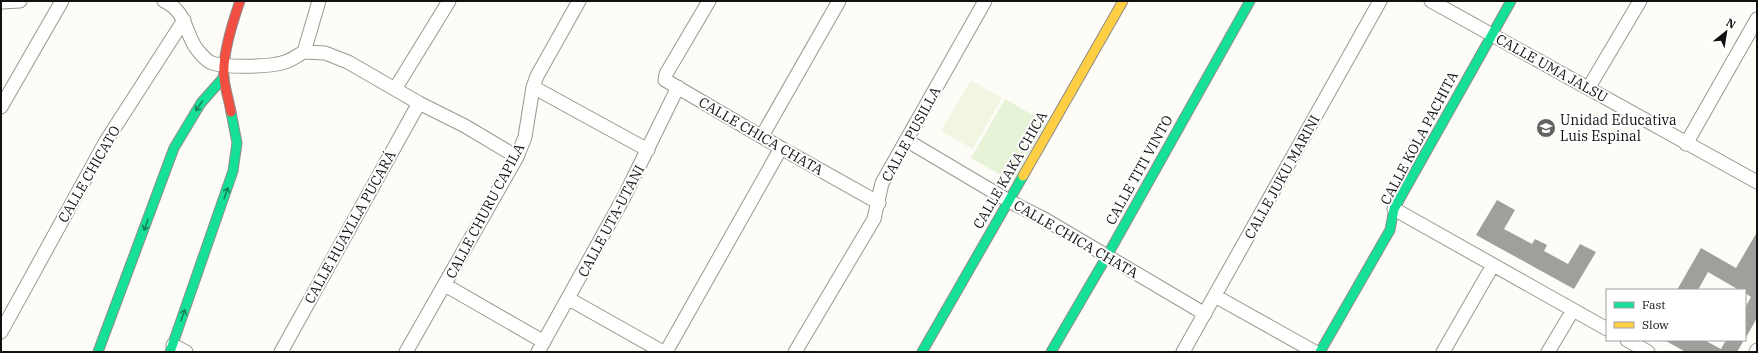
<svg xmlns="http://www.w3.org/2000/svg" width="1758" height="353" font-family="'IBM Plex Serif',serif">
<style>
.green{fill:#e7f3d7}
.pitch{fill:#f0f6e1}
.building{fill:#a19f9c}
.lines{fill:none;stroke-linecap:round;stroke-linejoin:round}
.street-casing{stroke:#979795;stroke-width:15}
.fast-casing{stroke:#8e8d8b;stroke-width:11}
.slow-casing{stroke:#8e8d8b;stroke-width:11}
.jam-casing{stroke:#8e8d8b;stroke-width:11}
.street{stroke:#fffffe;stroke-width:13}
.fast{stroke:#16e098;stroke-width:9}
.slow{stroke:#ffcf43;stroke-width:9}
.jam{stroke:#f24e42;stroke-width:9}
.oneway{stroke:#14835b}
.labels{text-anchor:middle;stroke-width:4;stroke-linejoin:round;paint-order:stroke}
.street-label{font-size:14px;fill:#111;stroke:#fff}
.poi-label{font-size:14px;fill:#111;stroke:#fff;text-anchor:start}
</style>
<rect width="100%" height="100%" fill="#fdfcf7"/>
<path class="green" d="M1005 99 1055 128 1022 187 971 158Z"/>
<path class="pitch" d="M971 80 1002 98 973 149 941 131Z"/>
<path class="building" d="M1497 200 1515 210 1504 229 1532 244 1535 239 1547 245 1544 251 1568 264 1580 244 1596 252 1574 289 1476 235Z
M1757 232V318L1745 339V308L1751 297 1745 293V290H1739L1708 272 1698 290H1677L1701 248 1736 268Z
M1664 340H1704L1721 349 1726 340H1744L1737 352H1686Z"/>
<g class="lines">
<g class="street-casing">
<path id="street" d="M164 1C185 11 184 27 194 45 197 50 206 61 212 63 227 68 270 67 285 62 292 60 298 55 304 52L319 1
M709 1 666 74 665 80 781 148 879 203
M1431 1 1757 182
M1 2 20 1
M304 52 325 53 348 62 419 103 465 126 517 157
M533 87 648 150
M1589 87 1640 1
M395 89 449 1
M1 107 62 1
M762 136 839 1
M906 140 1009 201 1046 220 1205 314
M1686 144 1757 19
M1394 209 1607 329
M445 285 544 342
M1215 296 1315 352
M569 299 663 352
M1 332 106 141 184 20
M1627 340 1648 352
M173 345 186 352
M281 352 419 103
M406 352 517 157 525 137 533 87 537 76 579 1
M538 352 624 197 678 87
M666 352 781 148
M795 352 874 219 882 183 985 1
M1183 352 1380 1
M1443 352 1493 265
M1548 352 1573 310
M1756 352 1757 350"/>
</g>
<g class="fast-casing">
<path id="fast" d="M98 352 174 148 201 103 224 77
M170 352 233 171 237 143 231 112
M922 352 1023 176
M1051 352 1107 256 1250 1
M1320 352 1390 230 1394 209 1511 1"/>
</g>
<g class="slow-casing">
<path id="slow" d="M1023 176 1123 1"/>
</g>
<g class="jam-casing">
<path id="jam" d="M231 112C229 100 225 89 224 78 222 56 233 21 240 1"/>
</g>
<use href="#street" class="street"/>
<use href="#fast" class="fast"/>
<use href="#slow" class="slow"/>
<use href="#jam" class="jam"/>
</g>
<defs><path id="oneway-shaft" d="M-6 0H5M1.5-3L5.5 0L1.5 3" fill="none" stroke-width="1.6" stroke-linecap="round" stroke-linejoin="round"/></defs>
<g class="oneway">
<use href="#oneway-shaft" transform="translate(199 106) rotate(124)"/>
<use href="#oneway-shaft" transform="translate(226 193) rotate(-71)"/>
<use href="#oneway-shaft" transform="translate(146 225) rotate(110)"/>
<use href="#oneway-shaft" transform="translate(183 315) rotate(-71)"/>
</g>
<defs>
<g id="school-disc" transform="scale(1)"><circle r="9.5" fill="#646362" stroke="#fff"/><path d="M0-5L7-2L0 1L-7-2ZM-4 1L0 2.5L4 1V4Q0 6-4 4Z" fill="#fff"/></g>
</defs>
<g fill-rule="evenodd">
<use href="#school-disc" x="1546" y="128"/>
</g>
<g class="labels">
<g class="street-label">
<text transform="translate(1552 68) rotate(29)" y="5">CALLE UMA JALSU</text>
<text transform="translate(911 134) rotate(-61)" y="5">CALLE PUSILLA</text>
<text transform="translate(761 136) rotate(30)" y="5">CALLE CHICA CHATA</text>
<text transform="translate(1419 138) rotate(-62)" y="5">CALLE KOLA PACHITA</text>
<text transform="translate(1010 170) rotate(-60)" y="5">CALLE KAKA CHICA</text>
<text transform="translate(1139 170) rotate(-61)" y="5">CALLE TITI VINTO</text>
<text transform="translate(89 174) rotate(-60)" y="5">CALLE CHICATO</text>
<text transform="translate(1282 177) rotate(-61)" y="5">CALLE JUKU MARINI</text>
<text transform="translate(485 211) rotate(-62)" y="5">CALLE CHURU CAPILA</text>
<text transform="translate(611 221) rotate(-62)" y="5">CALLE UTA-UTANI</text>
<text transform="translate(350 227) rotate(-61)" y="5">CALLE HUAYLLA PUCARÁ</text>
<text transform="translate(1076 239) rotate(30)" y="5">CALLE CHICA CHATA</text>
</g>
<g class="poi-label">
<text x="1560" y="125">Unidad Educativa<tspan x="1560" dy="16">Luis Espinal</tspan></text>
</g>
</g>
<rect width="1758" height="353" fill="none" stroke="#111111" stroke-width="4"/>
<rect x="1606" y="289" width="140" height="52" fill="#ffffff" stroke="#a0a0a0"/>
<rect x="1614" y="302" width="20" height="6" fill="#16e098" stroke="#a0a0a0"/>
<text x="1642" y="309" font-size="12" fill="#111111">Fast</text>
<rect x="1614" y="322" width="20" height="6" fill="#ffcf43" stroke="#a0a0a0"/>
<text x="1642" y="329" font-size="12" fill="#111111">Slow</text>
<g transform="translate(1726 32) rotate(30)" stroke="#ffffff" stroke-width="3" paint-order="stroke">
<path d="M0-3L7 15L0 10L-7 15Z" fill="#111111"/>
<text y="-6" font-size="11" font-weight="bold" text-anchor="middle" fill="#111111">N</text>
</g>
</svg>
